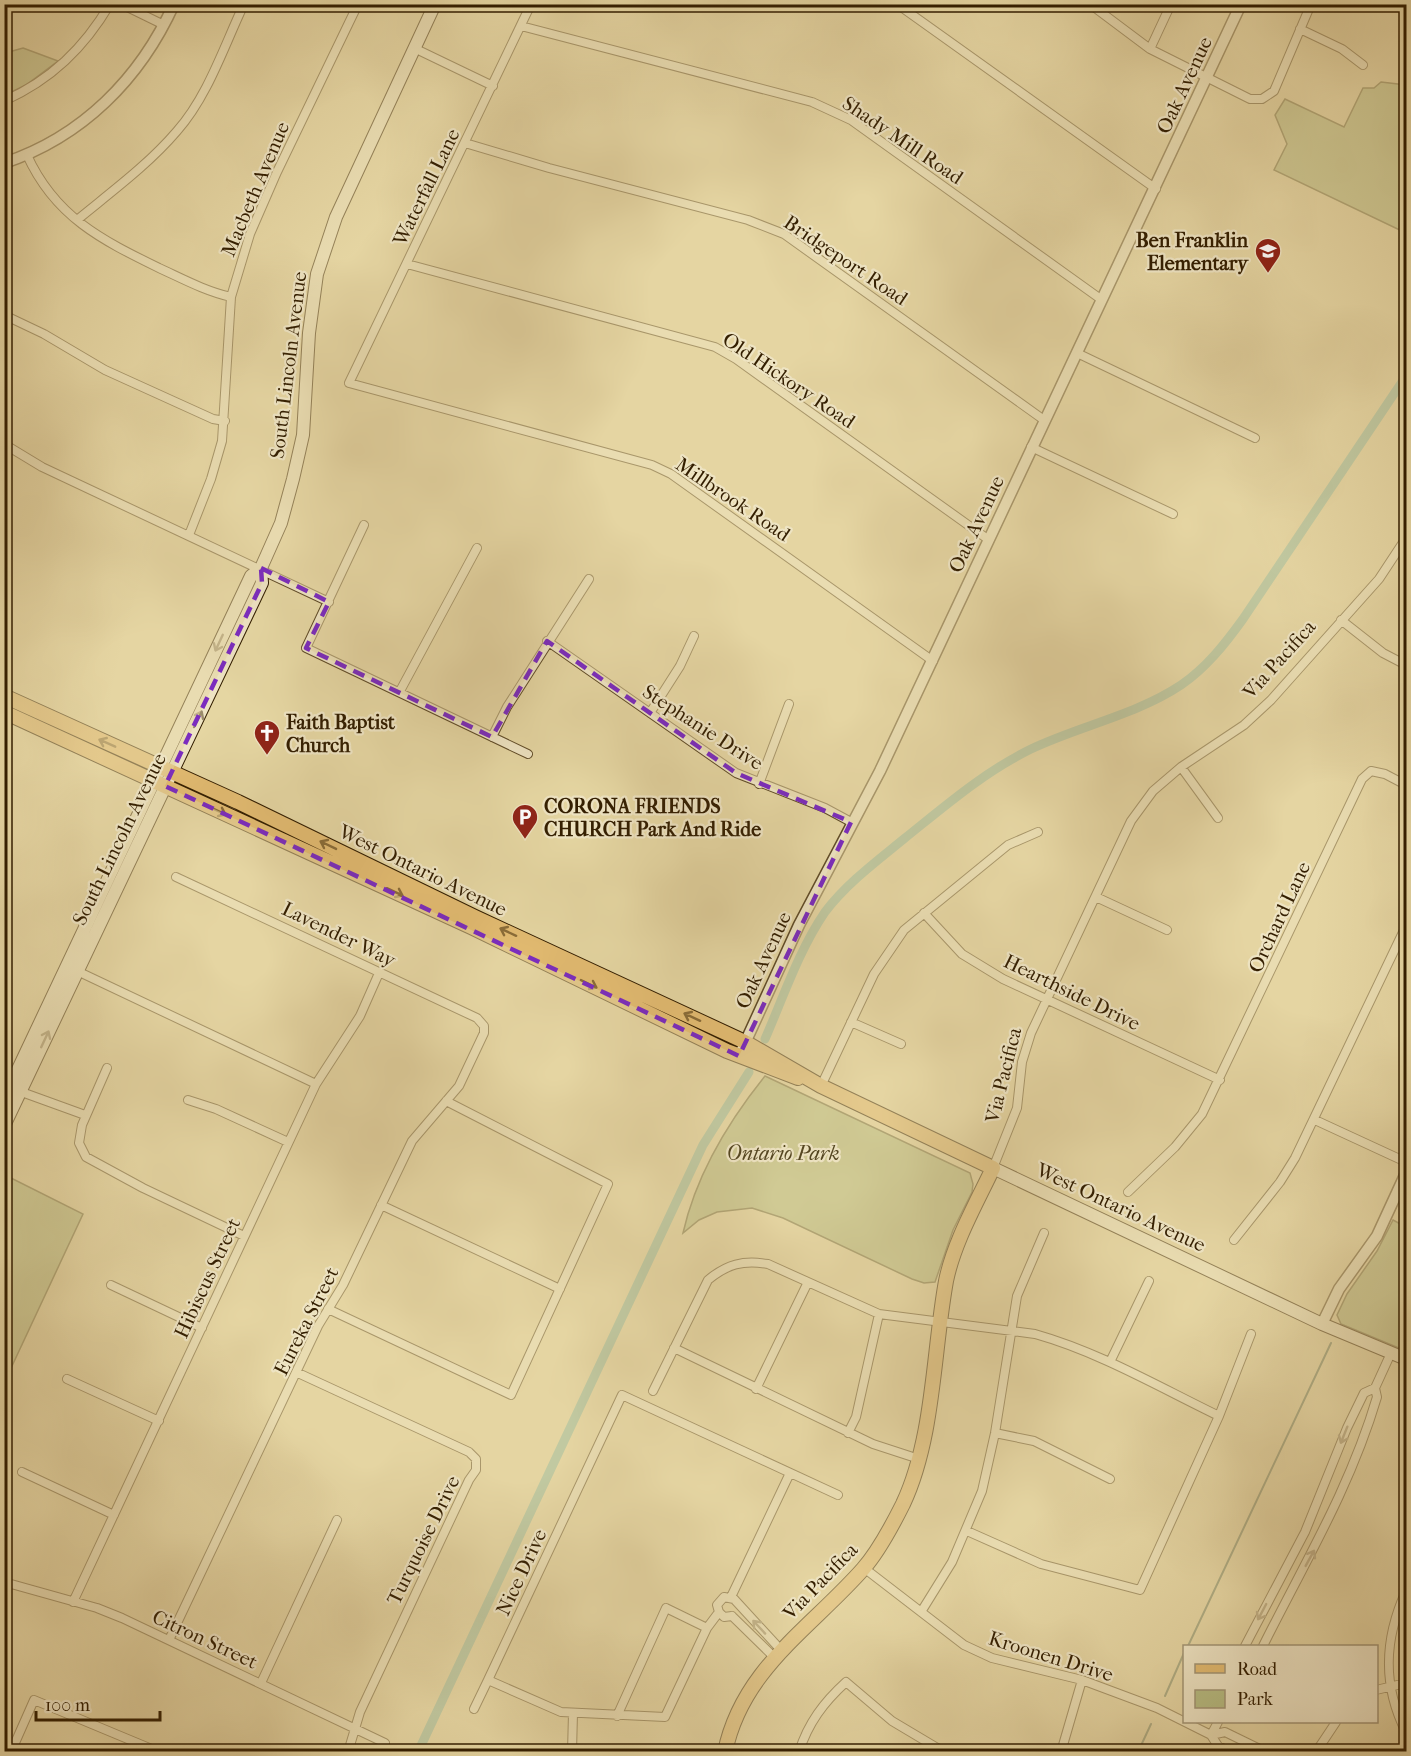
<svg xmlns="http://www.w3.org/2000/svg" width="1411" height="1756" font-family="'IM FELL French Canon',serif">
<style>
.green{fill:#b7bd83;stroke:#756e42;stroke-width:1.5}
.lines{fill:none;stroke-linecap:round;stroke-linejoin:round}
.stream{stroke:#6e7c61;stroke-width:2}
.canal{stroke:#96baa1;stroke-width:9}
.minor-casing{stroke:#604c28;stroke-width:10}
.tertiary-casing{stroke:#604c28;stroke-width:13}
.secondary-casing{stroke:#331e00;stroke-width:14}
.primary-casing{stroke:#331e00;stroke-width:16}
.minor{stroke:#eee4c3;stroke-width:8}
.tertiary{stroke:#eee4c3;stroke-width:10}
.secondary{stroke:#eee4c3;stroke-width:12}
.primary{stroke:#e2bb71;stroke-width:14}
.oneway{stroke:#9a8b6b}
.oneway2{stroke:#8a6c38}
.marked{fill:none;stroke:#7b2cbf;stroke-width:4.5;stroke-dasharray:12 8;stroke-linejoin:round}
.labels{text-anchor:middle;stroke-width:4.5;stroke-linejoin:round;paint-order:stroke}
.street-label{font-size:20px;fill:#331e00;stroke:#eee4c3}
.poi-label{font-size:20px;font-weight:bold;fill:#331e00;stroke:#eee4c3;text-anchor:start}
.park-label{font-size:20px;font-style:italic;fill:#544621;stroke:#eee4c3}
</style>
<rect width="100%" height="100%" fill="#e5d6a2"/>
<filter id="stains"><feTurbulence type="fractalNoise" baseFrequency=".00333" numOctaves="4"/><feColorMatrix values="0 0 0 0 .2 0 0 0 0 .09 0 0 0 0 .02 0 0 0 .5 -.17"/></filter>
<radialGradient id="worn" r=".72"><stop offset=".6" stop-color="#630" stop-opacity="0"/><stop offset="1" stop-color="#630" stop-opacity=".3"/></radialGradient>
<path class="green" d="M23 48 58 61 26 85 5 95V60L9 52Z
M1381 82 1406 85V233L1274 170 1287 144 1275 115 1285 99 1344 127 1363 88H1374Z
M765 1076 970 1173 973 1184 972 1192 953 1230 935 1282 924 1283 912 1279 783 1218 752 1208 717 1212 699 1220 683 1233C696 1175 728 1122 765 1076Z
M5 1175 83 1214 5 1381Z
M1393 1220 1406 1227V1351L1341 1324 1337 1315 1347 1294 1377 1251Z"/>
<g class="lines">
<path class="stream" d="M1188 1646 1331 1343
M1165 1696 1184 1653
M1138 1752 1151 1724"/>
<path class="canal" d="M765 1039C783 998 799 950 825 912 847 883 877 861 905 838 945 806 984 772 1031 749 1079 726 1136 715 1181 685 1206 668 1225 644 1243 619L1406 376
M418 1752 703 1145 749 1072"/>
<g class="minor-casing">
<path id="minor" d="M121 4 164 25
M531 4 349 383 652 465 671 474 933 661
M897 4 1156 189
M1090 4 1150 49 1250 99H1262L1274 91 1311 4
M521 26 812 102 851 120 1102 300
M1300 29 1342 49 1363 65
M416 49 493 86
M1150 49 1171 4
M4 101C51 80 84 48 110 4
M465 143 549 168 748 220 784 234 1044 420
M27 155C55 217 102 240 159 268 183 279 205 291 231 297
M77 220C111 192 148 165 177 131 208 96 224 46 244 4
M407 264 715 347 736 359 989 540
M4 315 44 334 105 370 213 419 225 421
M1077 353 1255 438
M4 444 42 467 329 602
M1031 447 1173 514
M364 525 306 648 528 754
M189 535 211 479 222 441 231 297 250 234 277 172 358 4
M1341 620 1383 653 1406 665
M547 641 736 773 825 808 851 822
M400 691 477 548
M650 713 680 666 694 636
M492 737 507 707 589 579
M1181 767 1218 818
M759 784 789 704
M1096 897 1167 930
M924 913 962 954 1003 979 1220 1080
M75 970 316 1084
M851 1022 901 1044
M107 1068 82 1125 79 1143 86 1157 143 1188 244 1236
M821 1086 874 974 904 930 1008 845 1038 832
M16 1090 85 1115
M188 1100 216 1109 288 1142
M1315 1120 1406 1162
M993 1168 1017 1108 1022 1062 1031 1033 1131 821 1153 791 1181 767 1244 725 1271 700 1379 579 1406 538
M1128 1192 1175 1147 1202 1114 1362 779 1371 771 1385 774 1406 785
M381 1205 560 1289
M1234 1240 1280 1182 1295 1158 1406 926
M111 1285 202 1328
M328 1309 511 1395 608 1184 446 1101
M674 1348 873 1444 919 1459
M1110 1362 1149 1281
M298 1373 469 1452 476 1459V1470L469 1480 360 1712 348 1752
M67 1379 159 1421
M756 1389 808 1282
M653 1391 708 1280C727 1264 743 1260 768 1264L879 1314 1035 1334C1099 1352 1159 1387 1219 1416
M848 1433 856 1417 879 1314
M995 1433 1034 1441 1110 1479
M22 1472 114 1515
M967 1531 1041 1564 1140 1590 1219 1416 1251 1334
M864 1568 964 1645 992 1658 1082 1680 1157 1708 1211 1735 1218 1746 1230 1752
M4 1582 97 1608 122 1618 385 1743
M1406 1591C1384 1639 1382 1685 1406 1732
M731 1597 790 1473
M73 1602 316 1084 360 1016 379 973
M719 1612 707 1628 665 1717 561 1712 488 1680 622 1395 838 1495
M921 1612 952 1562 982 1491 995 1433 1017 1296 1044 1233
M732 1616 724 1617 719 1612 717 1605 724 1597 734 1599 780 1649
M732 1616 774 1657
M169 1640 318 1326 343 1285 412 1141 459 1086 484 1033V1026L477 1018 176 877
M1406 1642V1686
M1245 1646 1305 1532 1347 1428 1364 1393 1375 1388 1391 1353
M1263 1646C1305 1562 1350 1488 1377 1397L1375 1388
M261 1683 337 1520
M1376 1690 1406 1683
M474 1709 488 1680
M617 1716 666 1608 707 1628
M1211 1735 1225 1732 1266 1752
M1211 1735 1218 1722
M11 1752 34 1700 159 1752
M572 1752 573 1713
M799 1752C808 1723 824 1702 846 1682L892 1721 944 1752
M1061 1752 1082 1680
M1316 1752 1336 1722"/>
</g>
<g class="tertiary-casing">
<path id="tertiary" d="M4 163C82 137 140 79 174 4
M739 1056 799 925 880 771 1241 4
M1322 1324 1339 1289 1377 1236 1406 1173"/>
</g>
<g class="secondary-casing">
<path id="secondary" d="M4 1099 251 576 261 568 281 523 293 479 303 435 309 333 317 274 336 217 435 4
M4 1126 262 583 261 568
M993 1168 1322 1324 1406 1359"/>
</g>
<g class="primary-casing">
<path id="primary" d="M4 696 238 802 475 917 745 1042 821 1086 993 1168C976 1204 954 1242 946 1281 933 1353 934 1438 903 1504 892 1526 879 1551 863 1569 811 1628 742 1669 725 1752
M4 712 471 927 727 1051 798 1078"/>
</g>
<use href="#minor" class="minor"/>
<use href="#tertiary" class="tertiary"/>
<use href="#secondary" class="secondary"/>
<use href="#primary" class="primary"/>
</g>
<defs><path id="oneway-shaft" d="M-6 0H5M1.5-3L5.5 0L1.5 3" fill="none" stroke-width="1.6" stroke-linecap="round" stroke-linejoin="round" transform="scale(1.5)"/></defs>
<g class="oneway">
<use href="#oneway-shaft" transform="translate(219 643) rotate(115)"/>
<use href="#oneway-shaft" transform="translate(198 719) rotate(-64)"/>
<use href="#oneway-shaft" transform="translate(45 1039) rotate(-65)"/>
<use href="#oneway-shaft" transform="translate(1344 1435) rotate(112)"/>
<use href="#oneway-shaft" transform="translate(1310 1558) rotate(-61)"/>
<use href="#oneway-shaft" transform="translate(1262 1612) rotate(118)"/>
<use href="#oneway-shaft" transform="translate(759 1627) rotate(-133)"/>
</g>
<g class="oneway2">
<use href="#oneway-shaft" transform="translate(107 743) rotate(-156)"/>
<use href="#oneway-shaft" transform="translate(218 811) rotate(25)"/>
<use href="#oneway-shaft" transform="translate(328 845) rotate(-154)"/>
<use href="#oneway-shaft" transform="translate(395 892) rotate(25)"/>
<use href="#oneway-shaft" transform="translate(508 932) rotate(-155)"/>
<use href="#oneway-shaft" transform="translate(589 984) rotate(26)"/>
<use href="#oneway-shaft" transform="translate(692 1017) rotate(-155)"/>
</g>
<path d="M0 0H1411V1756H0ZM261 568 329 602 306 648 492 737 547 641 736 773 851 822 739 1056 165 786 262 583Z" fill="#e5d6a2" fill-opacity=".55" fill-rule="evenodd"/>
<path class="marked" d="M261 568 329 602 306 648 492 737 547 641 736 773 851 822 739 1056 165 786 262 583Z"/>
<defs>
<g id="school-pin" transform="scale(1.35)"><path d="M0 17L-7.5 6A9.5 9.5 0 1 1 7.5 6Z" fill="#8f2418" stroke="#eee4c3"/><path d="M0-5L7-2L0 1L-7-2ZM-4 1L0 2.5L4 1V4Q0 6-4 4Z" fill="#fff"/></g>
<g id="church-pin" transform="scale(1.35)"><path d="M0 17L-7.5 6A9.5 9.5 0 1 1 7.5 6Z" fill="#8f2418" stroke="#eee4c3"/><path d="M-1.2-6h2.4v3.5h3.3v2.4h-3.3V6h-2.4V-.1h-3.3v-2.4h3.3Z" fill="#fff"/></g>
<g id="parking-pin" transform="scale(1.35)"><path d="M0 17L-7.5 6A9.5 9.5 0 1 1 7.5 6Z" fill="#8f2418" stroke="#eee4c3"/><path d="M-3.5-5.5H1a3.5 3.5 0 0 1 0 7H-1V5.5H-3.5ZM-1-3.4V-.6H.8a1.4 1.4 0 0 0 0-2.8Z" fill="#fff"/></g>
</defs>
<g fill-rule="evenodd">
<use href="#school-pin" x="1268" y="251"/>
<use href="#church-pin" x="267" y="733"/>
<use href="#parking-pin" x="525" y="817"/>
</g>
<g class="labels">
<g class="street-label">
<text transform="translate(1184 85) rotate(-65)" y="7">Oak Avenue</text>
<text transform="translate(903 140) rotate(34)" y="7">Shady Mill Road</text>
<text transform="translate(426 187) rotate(-64)" y="7">Waterfall Lane</text>
<text transform="translate(255 189) rotate(-67)" y="7">Macbeth Avenue</text>
<text transform="translate(846 260) rotate(34)" y="7">Bridgeport Road</text>
<text transform="translate(288 365) rotate(-83)" y="7">South Lincoln Avenue</text>
<text transform="translate(789 380) rotate(34)" y="7">Old Hickory Road</text>
<text transform="translate(733 499) rotate(34)" y="7">Millbrook Road</text>
<text transform="translate(976 524) rotate(-65)" y="7">Oak Avenue</text>
<text transform="translate(1279 659) rotate(-48)" y="7">Via Pacifica</text>
<text transform="translate(703 727) rotate(33)" y="7">Stephanie Drive</text>
<text transform="translate(119 839) rotate(-64)" y="7">South Lincoln Avenue</text>
<text transform="translate(423 870) rotate(26)" y="7">West Ontario Avenue</text>
<text transform="translate(1279 917) rotate(-65)" y="7">Orchard Lane</text>
<text transform="translate(339 934) rotate(26)" y="7">Lavender Way</text>
<text transform="translate(763 960) rotate(-65)" y="7">Oak Avenue</text>
<text transform="translate(1072 992) rotate(26)" y="7">Hearthside Drive</text>
<text transform="translate(1003 1075) rotate(-76)" y="7">Via Pacifica</text>
<text transform="translate(1121 1207) rotate(25)" y="7">West Ontario Avenue</text>
<text transform="translate(207 1278) rotate(-65)" y="7">Hibiscus Street</text>
<text transform="translate(306 1321) rotate(-63)" y="7">Eureka Street</text>
<text transform="translate(423 1540) rotate(-64)" y="7">Turquoise Drive</text>
<text transform="translate(521 1572) rotate(-65)" y="7">Nice Drive</text>
<text transform="translate(820 1581) rotate(-46)" y="7">Via Pacifica</text>
<text transform="translate(205 1639) rotate(25)" y="7">Citron Street</text>
<text transform="translate(1051 1656) rotate(17)" y="7">Kroonen Drive</text>
</g>
<g class="poi-label">
<text x="1248" y="247" text-anchor="end">Ben Franklin<tspan x="1248" dy="23">Elementary</tspan></text>
<text x="286" y="729">Faith Baptist<tspan x="286" dy="23">Church</tspan></text>
<text x="544" y="813">CORONA FRIENDS<tspan x="544" dy="23">CHURCH Park And Ride</tspan></text>
</g>
<g class="park-label">
<text x="783" y="1160">Ontario Park</text>
</g>
</g>
<rect width="1411" height="1756" fill="none" stroke="#e5d6a2" stroke-width="24"/>
<rect x="6" y="6" width="1399" height="1744" fill="none" stroke="#331e00" stroke-width="3"/>
<rect x="12" y="12" width="1387" height="1732" fill="none" stroke="#331e00" stroke-width="1.5"/>
<rect x="1183" y="1645" width="195" height="78" fill="#eee4c3" stroke="#a39575" stroke-width="1.5"/>
<rect x="1195" y="1664" width="30" height="9" fill="#e2bb71" stroke="#a39575" stroke-width="1.5"/>
<text x="1237" y="1675" font-size="18" fill="#331e00">Road</text>
<rect x="1195" y="1690" width="30" height="18" fill="#b7bd83" stroke="#a39575" stroke-width="1.5"/>
<text x="1237" y="1705" font-size="18" fill="#331e00">Park</text>
<path d="M36 1711v9h124v-9" fill="none" stroke="#331e00" stroke-width="3"/>
<text x="45" y="1711" font-size="18" fill="#331e00" stroke="#eee4c3" stroke-width="4.5" paint-order="stroke">100 m</text>
<rect width="100%" height="100%" filter="url(#stains)"/>
<rect width="100%" height="100%" fill="url(#worn)"/>
</svg>
